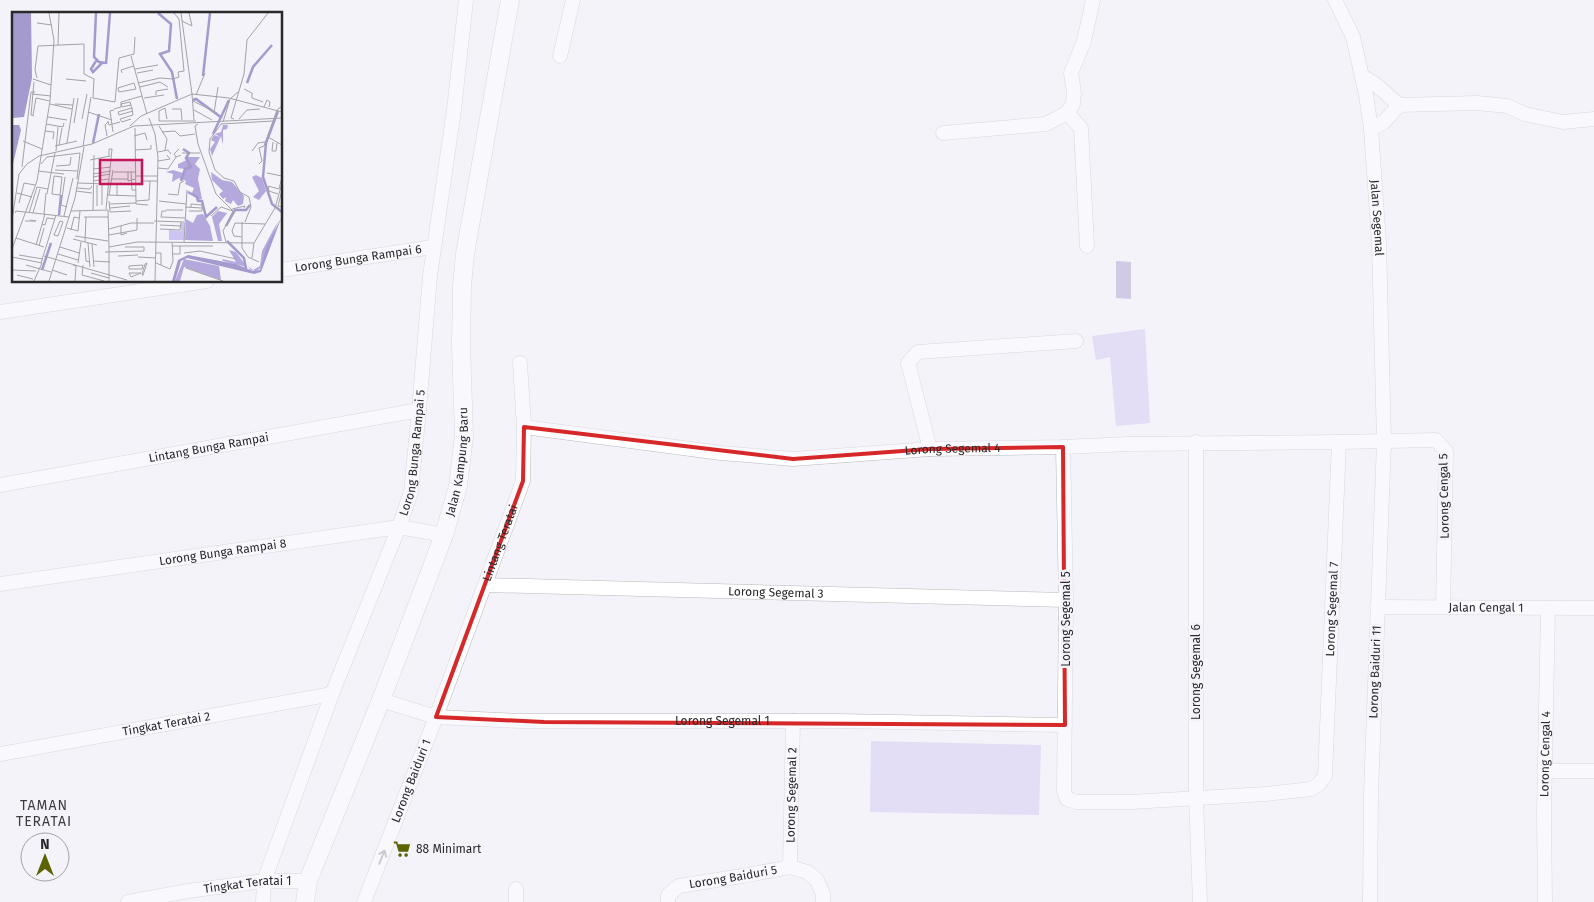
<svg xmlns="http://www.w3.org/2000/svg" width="1594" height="902" font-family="'Fira Sans',sans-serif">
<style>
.green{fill:#cec4f2}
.water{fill:#a59acd}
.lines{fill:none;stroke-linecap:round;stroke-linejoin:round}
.minor-casing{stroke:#b9b8be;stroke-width:15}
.tertiary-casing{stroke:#b9b8be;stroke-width:19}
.minor{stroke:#fff;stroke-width:14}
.tertiary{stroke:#fff;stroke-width:18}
.oneway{stroke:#9f9ea0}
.marked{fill:none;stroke:#d62828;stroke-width:4;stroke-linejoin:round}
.labels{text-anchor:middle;stroke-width:5;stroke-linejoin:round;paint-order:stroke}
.street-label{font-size:12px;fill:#29282b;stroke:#f4f3f9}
.poi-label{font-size:12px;fill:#29282b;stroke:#f4f3f9;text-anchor:start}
.neighbourhood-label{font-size:14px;letter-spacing:1px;fill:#3d3c41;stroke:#f4f3f9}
.inset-river{fill:none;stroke:#a59acd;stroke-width:2.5}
.inset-road{fill:none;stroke:#a3a2a7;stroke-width:1}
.view{fill:#c2185b;fill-opacity:0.15;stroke:#c2185b;stroke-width:2.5}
.inset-edge{fill:none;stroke:#29282b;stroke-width:2.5}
</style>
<rect width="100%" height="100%" fill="#f4f3f9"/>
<path class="green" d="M1145 329 1150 423 1116 426 1110 357 1096 360 1092 336Z
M871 741 1041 745 1039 815 870 812Z"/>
<path class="water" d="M1116 261 1131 262V299L1116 298Z"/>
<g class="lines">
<g class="minor-casing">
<g id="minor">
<path id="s1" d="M1335 0 1353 37 1366 95 1371 129 1379 243 1384 442 1371 793 1370 902"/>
<path d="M560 56 573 0"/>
<path d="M1362 76 1374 83 1399 105 1477 103 1507 106 1525 114 1563 122 1594 119"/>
<path d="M1371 129 1384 122 1399 105"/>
<path d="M943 133 1046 124 1067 113"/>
<path d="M1087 246 1081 128 1067 113 1073 104 1074 93 1071 73 1084 41 1093 0"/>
<path id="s2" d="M281 270 433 247"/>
<path d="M0 312 207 281"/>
<path id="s3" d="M524 427 721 453 793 459 930 449 1063 447 1129 444 1339 442 1436 440 1446 451 1443 607"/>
<path d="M1196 442V798L1200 902"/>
<path id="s4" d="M1063 447 1066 600 1064 791 1067 799 1076 802H1131L1266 794 1311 789 1319 784 1325 776 1339 442"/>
<path d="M930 449 908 363 918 352 1076 341"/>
<path id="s5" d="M0 485 419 410"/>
<path id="s6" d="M0 584 399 527 444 535"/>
<path id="s7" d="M485 585 1066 600"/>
<path id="s8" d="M1377 607 1594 608"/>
<path id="s9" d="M381 700 436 717 520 721H837L1065 725"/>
<path id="s10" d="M0 754 332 694"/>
<path d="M1544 771H1594"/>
<path id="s11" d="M790 867 793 721"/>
<path id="s12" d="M128 902 188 891 264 881H308"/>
<path id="s13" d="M263 902 264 881 332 694 399 527 411 492 419 410 430 276 454 110 466 0"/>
<path id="s14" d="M364 902 436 717 523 481 524 427 520 363"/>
<path d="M516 902V889"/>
<path id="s15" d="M668 902V895L679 886 742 876 790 867 807 872 817 880 823 894V902"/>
<path id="s16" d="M1545 902 1544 814 1548 608"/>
</g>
</g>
<g class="tertiary-casing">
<g id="tertiary">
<path id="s17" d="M305 902 308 881 381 700 444 535 458 486 464 436 461 345 462 286 465 254 510 0"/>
</g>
</g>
<use href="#minor" class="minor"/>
<use href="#tertiary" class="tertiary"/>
</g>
<defs><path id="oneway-shaft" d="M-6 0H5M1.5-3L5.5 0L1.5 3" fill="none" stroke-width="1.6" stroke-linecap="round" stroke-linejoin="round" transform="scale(1.25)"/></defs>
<use class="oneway" href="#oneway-shaft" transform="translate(382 857) rotate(-68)"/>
<path d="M0 0H1594V902H0ZM524 427 793 459 930 449 1063 447 1065 725 544 722 436 717 523 481Z" fill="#f4f3f9" fill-opacity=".55" fill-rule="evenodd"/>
<path class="marked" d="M524 427 793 459 930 449 1063 447 1065 725 544 722 436 717 523 481Z"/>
<defs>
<g id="supermarket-bare" transform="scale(1.35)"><path d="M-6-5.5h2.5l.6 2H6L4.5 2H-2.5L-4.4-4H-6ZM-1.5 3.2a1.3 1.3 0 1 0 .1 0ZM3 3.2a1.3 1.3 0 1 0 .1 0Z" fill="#5b6200" stroke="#f4f3f9" stroke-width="2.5" paint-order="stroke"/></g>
</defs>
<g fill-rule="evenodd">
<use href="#supermarket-bare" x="402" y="849"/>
</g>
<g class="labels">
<g class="street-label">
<text dy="4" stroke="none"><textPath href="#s1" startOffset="224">Jalan Segemal</textPath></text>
<text dy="4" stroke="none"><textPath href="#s2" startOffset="78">Lorong Bunga Rampai 6</textPath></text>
<text dy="4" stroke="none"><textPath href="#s5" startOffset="212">Lintang Bunga Rampai</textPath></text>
<text dy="4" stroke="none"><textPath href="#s3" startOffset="431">Lorong Segemal 4</textPath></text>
<text dy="4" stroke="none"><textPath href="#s13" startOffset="476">Lorong Bunga Rampai 5</textPath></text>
<text dy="4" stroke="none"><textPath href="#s17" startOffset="468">Jalan Kampung Baru</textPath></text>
<text transform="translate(1444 496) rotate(-91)" y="4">Lorong Cengal 5</text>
<text dy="4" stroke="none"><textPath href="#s14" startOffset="384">Lintang Teratai</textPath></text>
<text dy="4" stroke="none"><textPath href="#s6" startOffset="225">Lorong Bunga Rampai 8</textPath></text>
<text dy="4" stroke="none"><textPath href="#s7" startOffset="291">Lorong Segemal 3</textPath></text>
<text dy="4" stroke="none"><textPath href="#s8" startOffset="109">Jalan Cengal 1</textPath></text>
<text dy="4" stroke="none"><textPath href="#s4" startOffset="784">Lorong Segemal 7</textPath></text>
<text transform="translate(1066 619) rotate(-90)" y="4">Lorong Segemal 5</text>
<text transform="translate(1196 672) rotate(-90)" y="4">Lorong Segemal 6</text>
<text transform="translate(1375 672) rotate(-88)" y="4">Lorong Baiduri 11</text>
<text dy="4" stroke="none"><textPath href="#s9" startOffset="344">Lorong Segemal 1</textPath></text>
<text dy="4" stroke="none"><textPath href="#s10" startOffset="169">Tingkat Teratai 2</textPath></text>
<text dy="4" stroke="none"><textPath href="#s16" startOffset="148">Lorong Cengal 4</textPath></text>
<text dy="4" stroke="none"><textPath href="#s14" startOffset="130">Lorong Baiduri 1</textPath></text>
<text dy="4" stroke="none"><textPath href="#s11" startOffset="72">Lorong Segemal 2</textPath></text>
<text dy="4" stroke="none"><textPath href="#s15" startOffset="76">Lorong Baiduri 5</textPath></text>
<text dy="4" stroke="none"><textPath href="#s12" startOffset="121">Tingkat Teratai 1</textPath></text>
</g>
<g class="poi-label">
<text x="416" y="853">88 Minimart</text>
</g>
<g class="neighbourhood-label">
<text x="44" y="810">TAMAN<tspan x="44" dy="16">TERATAI</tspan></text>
</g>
</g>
<g transform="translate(12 12)">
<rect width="270" height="270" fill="#f4f3f9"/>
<path d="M169 211H173L172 228H157V218L169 219Z" fill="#cec4f2"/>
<path d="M211 113H216L215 117 211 118V133L209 124 200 144 198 137 203 130 199 128 202 123 208 125 203 122 209 120ZM175 145H188L183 152 188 157 186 167 190 187 186 188 180 181 182 176 173 172 174 169 167 166 160 170 161 162 154 160 161 158 171 161 172 157 166 156V152L175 148ZM199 160 210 168 220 170 232 184 231 192 226 194 221 188 219 192 213 189 214 185 211 187 207 182 211 179 200 168ZM244 163 250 166 254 179 247 188 241 185 247 179 240 165ZM206 199 215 201 207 212 210 229H206L200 205ZM191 202 198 214 201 229 173 228 174 207 181 211 185 203ZM266 209 249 256 244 259 239 258 236 254 241 258 248 254 250 239ZM217 238 224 240 235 255 211 249 210 247 224 250ZM172 247 207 254 209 268 172 255 168 269H163Z" fill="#b4a8dc"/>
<path d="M0 1H19L20 66 12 105 1 106 0 112ZM0 113H7L9 118 0 156ZM270 204 249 260 242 262 175 246 169 249 163 269H160L166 248 176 243 224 252 241 259 248 258 255 234Z" fill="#a59acd"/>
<path class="inset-river" d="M84 1 82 45 87 50 94 51M146 1 159 12 157 39 148 42 160 60 165 87M84 49 79 57 81 60 90 51M94 52 98 1M191 64 198 1M235 71 241 55 260 33M181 88 184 87 210 106M266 99 254 131 251 165 260 192 270 200M201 122 217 88M81 131 87 102M169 169 173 157 179 155 174 146 177 141 171 137M176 180 185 185 186 189H190L194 205 205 195M47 203 49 183M214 214 223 198H234L238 193M215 229 232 246 234 257M30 258 39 231"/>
<path class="inset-road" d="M169 1 180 82M170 9 180 14 177 1M25 11 40 13M46 33 47 1M119 44 135 102M123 57 146 53M110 61 109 58 122 54M125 61 141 58M25 66 23 58 26 34 72 32V62L82 67 81 86 103 90 107 46 122 42 123 25M21 67 39 73M54 67 74 69M22 70 19 103 22 104M122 71 124 77 107 80 106 76ZM126 71 148 66 161 67 167 65 166 60 172 59 167 7 162 1M128 75 148 70 156 75M232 77 240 81V86L251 90M20 82 39 84M180 82 182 108M144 83V79L156 77M184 83 193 61M132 86 152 83M181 89 205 101M38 92 60 97M43 92 61 93M119 93 110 95 109 92 118 90 119 93V94L120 96 121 103 108 107 110 110 119 107M252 95 255 88 258 90 257 95M120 96 106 100 107 103 121 99M102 97 109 95V90L130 84M160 97H169L170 108M182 98 200 108M76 100 100 108M202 101 206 75M21 103 24 86 38 89M36 105 55 108M137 106 143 122 146 146 143 269M70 107 75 82M155 107 153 96 147 99V109H184M222 107 219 106 232 62 235 28 256 1M227 107 235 98 248 97M96 109 97 113 108 110M211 110 218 87 226 80M62 111 66 86M210 111 198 127 197 140 203 158 212 166 222 169 228 180 237 185 239 195 233 210M34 112 51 115 52 111M186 112 183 114 186 132 204 182 221 199 211 219 214 230M209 112 261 109M118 114 129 104 180 82 217 86 270 100M147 114 155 127 153 138M123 116 124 192 136 193M33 119 42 120 41 127M101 120 98 99 102 98M150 120 163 119 168 124 183 122M95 124 93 113 96 110M122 124 133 121 135 128M256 125 270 133M11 129 30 137M261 130 260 139H264L265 131M55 131 62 86M47 133 50 116M43 134 65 129M71 134 79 85M167 137 162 142 164 145 169 143M123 138 139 137V133M44 139 46 115M240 139 246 131 253 130M146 140 156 138 159 142M170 141H188M78 148 98 144M146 149 158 147 155 143M29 152 35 145 68 141 65 167M247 152 250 149 247 136 252 134 265 98 270 94M44 154 58 153 59 145M10 155 19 80H23M146 156 156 157 164 145M81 157 99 155M43 158 66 159M26 159 52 162M102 160H124M116 160V169L123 167M119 160 120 178H124M255 161 270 164M81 162 99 159M42 164 50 165 48 183 40 182ZM124 164H145M53 165 49 193 55 195M81 165 98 162M99 167H116M81 169 97 167M129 169H145M66 171 94 172M90 172V193M85 173V194M65 176 78 177 80 174M270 178 266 194 270 195M64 179 80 181M5 181 20 185M35 182 43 141M156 182 166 183 168 171 172 169M266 182 257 179 256 174 267 177 270 165M95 183 124 184M97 183 101 158M105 183V172L109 171M97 189 98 200 119 199M124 189 137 188 138 169M147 189 174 192M7 191 12 171 23 173M98 192 124 191M173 195 190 196M98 196 118 194M94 197 100 137H97V145M220 197 233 194 232 196M154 198H171M59 199 96 198 97 235M81 199 82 143M154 199H150L149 205 173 206M177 199H190V193L179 192V195M3 201 4 199 57 205M17 201 25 175 36 177M21 201 28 177M32 202 34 181M52 204 61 166M199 204 209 195 221 199M72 205H96M0 208 7 162 15 152 27 144 80 132 122 114 270 106M13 209H24L18 208M48 209 51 210 46 224 42 223ZM142 209 172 210M230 210V236L236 245 247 250M30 212 33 213 35 206 43 207M148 213 169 214M109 214V223L115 221M55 216 66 219 68 199M97 217 119 211H142M148 217 168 218 169 210M59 218 62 205 67 206M97 223 125 218V206M63 224 96 229M230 225 222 224 220 219 223 211 253 212M4 226 32 235M61 227 85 233M73 230 74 205M172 230 175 178M76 231 78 255M80 232 82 255M24 233 33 202M27 234 32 216M160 234H201M48 235 67 241M97 235 125 230 242 231 263 196 270 171M73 236 74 249 78 250M0 237 25 169 38 89 42 28 37 1M93 240 132 239V235H113M144 241H149V253M172 241 188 239 224 247M46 242 66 248M160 242H168V234M7 243 31 247M32 244 80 258M106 244 126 243M0 245 30 251 22 269M126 245 144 246M240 246 242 231M82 249 98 250M29 251 44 203M66 251 69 230M144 251 158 257 161 249 160 230M14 253 39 260M61 253 64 254 63 269M71 253 70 263 92 269M131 253 130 257H117V254ZM174 256 211 269M0 258 24 259M40 258 55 263M80 258 115 268M79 261 97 266M117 261H129L119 265ZM5 263 21 267M131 264 130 262 133 252 135 251 131 263M37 269 63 186 72 135M97 269V235"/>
<path class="view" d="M88 148H130V172H88Z"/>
<rect width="270" height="270" class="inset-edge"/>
</g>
<g transform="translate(45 857)"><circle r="24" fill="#f4f3f9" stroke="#a3a2a7"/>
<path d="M0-4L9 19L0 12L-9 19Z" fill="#5b6200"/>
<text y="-8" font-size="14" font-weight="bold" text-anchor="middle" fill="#29282b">N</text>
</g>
</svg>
